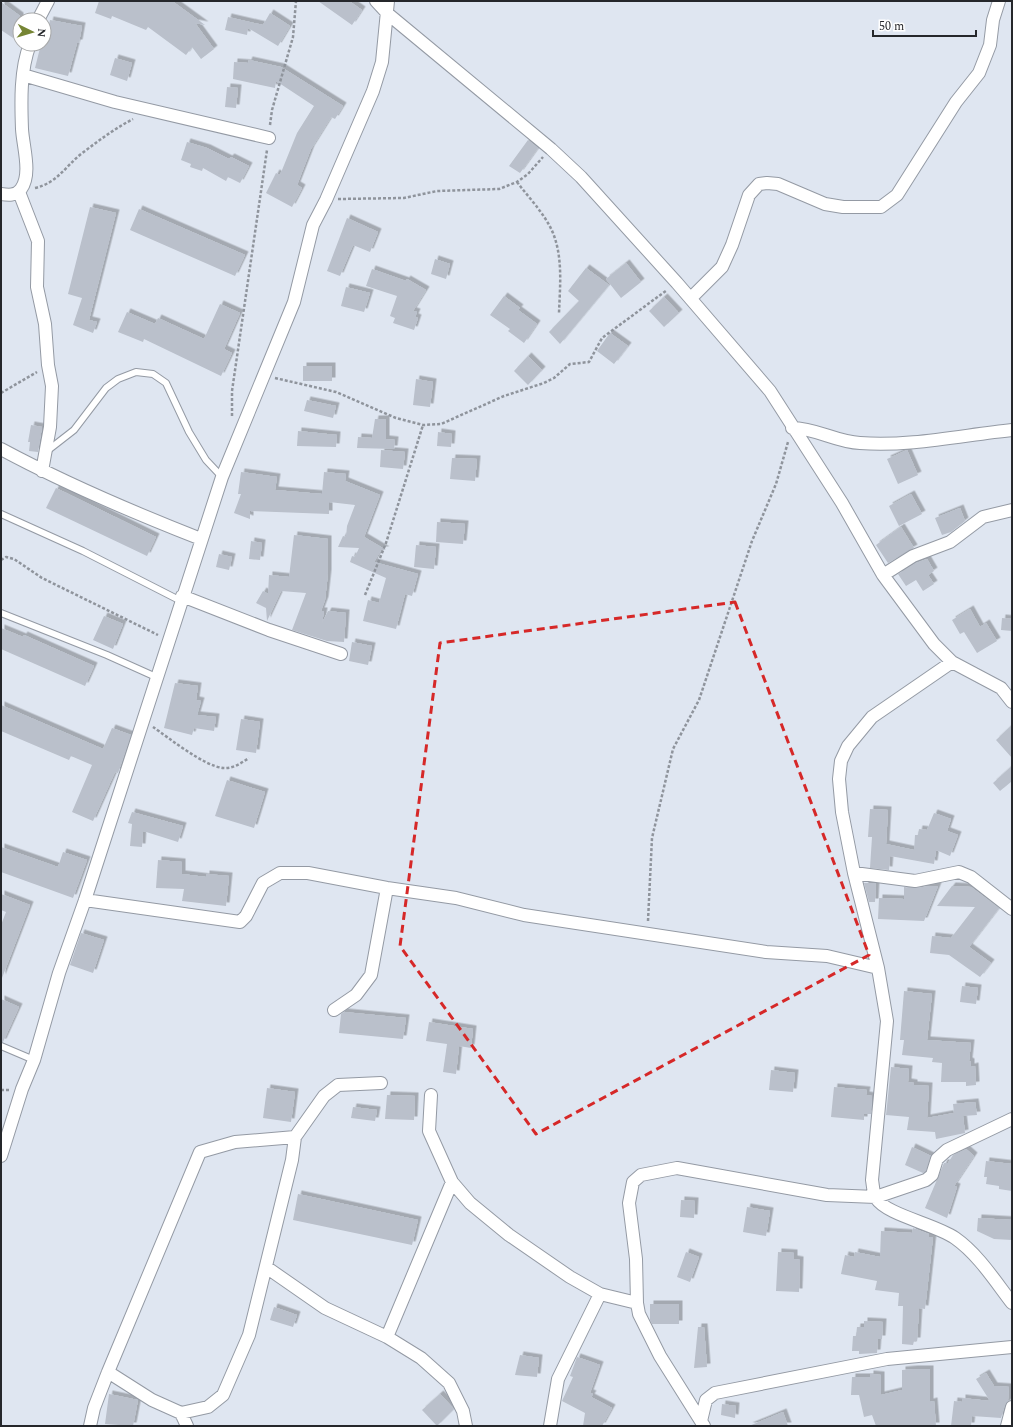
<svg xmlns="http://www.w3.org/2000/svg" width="1013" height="1427" font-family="Spectral,serif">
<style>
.building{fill:#bac0cb;filter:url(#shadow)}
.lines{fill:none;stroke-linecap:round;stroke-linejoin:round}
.service-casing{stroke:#949aa4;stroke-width:8}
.minor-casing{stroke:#949aa4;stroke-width:14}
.path{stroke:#8f949c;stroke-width:2.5;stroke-dasharray:3 2;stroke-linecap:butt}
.service{stroke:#fff;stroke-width:6}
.minor{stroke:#fff;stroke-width:12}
.marked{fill:none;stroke:#d62828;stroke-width:3;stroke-dasharray:8 5;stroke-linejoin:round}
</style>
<defs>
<filter id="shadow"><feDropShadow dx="3.5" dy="-3.5" stdDeviation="0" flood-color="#0004"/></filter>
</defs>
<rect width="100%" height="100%" fill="#dfe6f1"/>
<path class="building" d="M99 1H172L205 25 195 23 214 49 201 59 192 47 186 55 148 27 146 30 112 16 111 19 95 13Z
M318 1H349L362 10 352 25Z
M1 2 20 16V29L13 38 1 30Z
M270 13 290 26 278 46 248 28 247 35 225 30 228 17 263 25Z
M50 20 82 26 79 43H77L68 76 35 68 41 44 45 45Z
M115 58 132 63 127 81 110 75Z
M249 60 281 67 343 106 335 119 331 117 311 149 297 185 302 188 292 207 266 193 276 173 280 175 297 133 314 106 276 81 275 88 233 79 234 62 248 63Z
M227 87 238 88 236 108 225 107Z
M528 140 538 148 520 173 509 166Z
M187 142 207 148 229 159 231 157 249 166 240 183 228 177 226 181 203 168 202 171 190 167 191 164 181 160Z
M90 207 116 213 89 320 97 322 93 333 73 325 82 298 68 294Z
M139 209 245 255 235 276 130 230Z
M347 218 378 232 370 252 353 245 340 276 327 271Z
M435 259 450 264 446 279 431 274Z
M626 263 641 282 621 298 606 279Z
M586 268 609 285 560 344 549 332 579 301 568 291Z
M372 269 406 281 407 279 426 290 413 311 417 312 415 317 418 318 414 330 393 323 395 318 390 316 397 296 366 286Z
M346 287 370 293 364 312 341 306Z
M504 296 520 308 518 310 537 324 524 343 508 331 510 329 490 315Z
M664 297 679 313 664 327 649 311Z
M220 304 240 313 224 349 232 353 221 376 144 339 143 342 118 332 127 312 155 324 158 318 204 339Z
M610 333 628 346 614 364 597 351Z
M528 356 542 370 528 385 514 371Z
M303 366H332V381H303Z
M416 379 433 382 430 407 413 405Z
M307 400 336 406 333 418 304 411Z
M375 419H386V439L395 440 394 449 357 448 358 437 372 438Z
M31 425 42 427 38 452 29 451 30 442H28Z
M298 431 337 435 336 447 297 446Z
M438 432 452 434 451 447 437 446Z
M381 450 405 452 403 469 380 467Z
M907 450 918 475 898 484 887 459Z
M452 458 477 459 475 481 450 479Z
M241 472 277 477 275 490 322 494 324 472 346 474 345 481 380 495 364 537 386 550H381L374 562 418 574 412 596 405 594 396 629 363 621 368 600 379 603 386 578 350 562 352 556 355 557 359 548 338 547 343 536 346 537 347 526 355 505 329 502V514L250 511V519L234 513 241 494H238Z
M56 488 156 537 147 556 46 508Z
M911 494 922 514 899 526 889 506Z
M960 508 965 521 951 532 942 535 935 518Z
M437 522 465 524 463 544 436 542Z
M901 527 914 548 888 563 876 545Z
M294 535 328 539V573L325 600 321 611H324L322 623 328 611 346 613 344 642 327 641 292 630 306 593 281 591 267 621 266 608 256 603 263 591 268 594 269 575 289 577Z
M251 541 262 543 260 560 249 559Z
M416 545 436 547 434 569 414 567Z
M219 554 232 557 229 570 216 567Z
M927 559 934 571 928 575 934 584 923 591 916 580 906 586 898 574 916 563Z
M970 609 980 627 986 623 997 641 977 653 964 632 960 634 952 620Z
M104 616 123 624 113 649 93 640Z
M1002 618 1012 619V631L1001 630Z
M1 628 23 637 24 635 94 666 85 686 1 649Z
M352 642 372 646 368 665 349 661Z
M175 683 198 686 196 700 201 701 197 715 216 717 214 731 194 728 192 735 164 728Z
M1 705 103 749 112 728 131 735 118 773 115 772 93 821 72 812 92 765 71 756 69 760 1 731Z
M241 719 260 722 256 753 236 750Z
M1012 725V758L996 740Z
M1012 766V781L1000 791 993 783Z
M227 780 265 792 254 828 215 816Z
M870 809 888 810 886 844 914 850 915 835H918L919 829 927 830 934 813 951 819 947 831 958 835 950 856 936 850 934 864 890 856 889 870 870 868 872 837H868Z
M132 812 183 826 178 842 143 831 142 847 130 846 132 824 128 823Z
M1 847 58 867 63 852 87 860 73 898 1 872Z
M158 860 182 862V874L206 877V874L229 876 226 906 182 901 184 889 156 888Z
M864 883H876L875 902H869Z
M930 886H938L924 921 878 919 879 898 904 899V887L916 888Z
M952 886 971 887 999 908 969 947 991 963 980 977 949 955 930 953 932 936 951 938 975 907 937 906Z
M1 894 30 905 2 978 1 925 6 912 1 910Z
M81 933 104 940 93 973 70 965Z
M962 986 978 988 976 1004 960 1002Z
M904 991 932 994 927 1040 971 1043 969 1061 971 1062V1067L975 1066 976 1085 966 1086V1082H941L942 1063 932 1062 933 1058 902 1055 904 1040H900Z
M1 999 19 1007 3 1042H1Z
M344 1012 406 1018 403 1039 339 1033 341 1014Z
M429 1022 473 1029 471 1048 459 1046 456 1074 443 1072 447 1044 426 1041Z
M891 1067 909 1069 908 1082 914 1083V1085L929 1086 927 1118 954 1113 953 1104 975 1102 977 1115 963 1116 965 1133 936 1139 935 1132 907 1130 909 1117 886 1115Z
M771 1070 795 1073 793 1092 769 1090Z
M834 1087 867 1090 866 1095 872 1096 871 1114H864V1120L831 1117Z
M267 1088 295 1092 291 1122 263 1118Z
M387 1095 415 1096 414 1120 385 1119Z
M353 1107 377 1110 375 1121 351 1118Z
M912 1147 931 1156 926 1171 923 1173 905 1165Z
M966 1149 974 1156 954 1186 957 1187 947 1218 925 1208 944 1163H948L953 1155Z
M986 1161 1012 1164V1191L999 1189V1186L986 1184 987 1177H984Z
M298 1194 418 1220 412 1245 293 1220Z
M681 1200 695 1201 694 1218 680 1217Z
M747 1207 770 1211 766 1236 743 1232Z
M978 1218 1012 1220V1240L994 1239 977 1231Z
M913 1228 929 1234V1237H933L925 1309 919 1308 917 1341H914L913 1345 902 1344 903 1306H898L899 1293 875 1290 877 1281 841 1274 845 1255 854 1257 855 1252 880 1257 881 1231 912 1233Z
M686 1252 699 1257 690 1282 677 1277Z
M778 1252 794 1253V1259L800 1260 799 1292 776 1291Z
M650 1304H679V1324H652L650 1320Z
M274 1307 297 1315 293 1327 270 1320Z
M864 1321 883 1322 882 1339H878L877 1353 859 1354V1351H852L853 1336H856L857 1327H864Z
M698 1327H704L707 1367 694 1368Z
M520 1355 539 1358 537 1377 515 1375Z
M577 1357 600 1365 590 1393 593 1394 591 1397 612 1408 602 1426H583L585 1413 562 1401 573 1377 570 1376Z
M914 1369H930V1402L934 1401 936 1426H876L872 1415 864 1417 859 1395H851L852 1377H870V1374L881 1375V1395L902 1390V1370Z
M986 1373 994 1386 1009 1387 1008 1400H1010L1005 1405 1001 1418 972 1416 971 1426H951L954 1401 962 1402V1398L990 1401 976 1379Z
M109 1394 138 1400 133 1426 105 1424Z
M440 1394 454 1409 437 1426 422 1410Z
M722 1404 736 1406 735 1418 721 1415Z
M783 1412 788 1426H749Z"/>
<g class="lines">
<g class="service-casing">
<path id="service" d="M47 451 74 430 106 388 118 379 136 372 153 374 166 383 189 432 206 460 222 477
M1 514 83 551 181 601
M1 613 107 655 156 677
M1 1046 34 1060"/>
</g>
<g class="minor-casing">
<path id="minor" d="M376 1 388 14 551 149 581 177 677 283 770 391 842 503 883 575 934 644 952 662 1001 688 1012 702
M38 20 48 1
M23 75 115 102 269 138
M19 192 38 241 37 287 45 324 48 365 52 386 50 427 42 471
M1 194C8 195 16 196 21 189 32 174 23 147 22 129 21 102 20 70 30 44
M691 298 722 267 732 245 749 195 759 184 767 183 778 184 825 204 843 207H881L897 195 956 102 979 73 990 45 993 20 999 1
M792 428C816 428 836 442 860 443 909 447 963 435 1012 430
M1 449C66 484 132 512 201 539
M883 575 913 556 950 542 983 517 1012 510
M182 596 269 630 341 654
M952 662 872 717 848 746 841 761 839 779 842 812 854 873 878 968 887 1021 872 1180C873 1185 873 1193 876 1198 886 1215 935 1224 955 1238 978 1254 995 1281 1012 1303
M854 873 915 881 959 872 971 877 1012 909
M85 900 240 922 246 916 263 883 280 873H308L387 888 456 898 524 915 766 952 827 956 878 968
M334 1010 356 995 371 975 387 888
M431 1095 429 1131 452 1182 470 1203 509 1235 570 1277 600 1294 637 1303
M1 1156 22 1089 34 1060 59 973 85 900 222 477 294 302 313 225 326 200 373 91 382 62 388 1
M266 1267 325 1308 387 1337 421 1358 449 1383 463 1411 466 1426
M387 1337 452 1182
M108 1372 152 1400 181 1413 208 1407 223 1395 249 1335 292 1160 295 1137
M181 1413 187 1426
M701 1421 706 1400 715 1393 887 1359 1012 1347
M90 1426 94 1408 108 1372 200 1152 235 1142 295 1137 324 1096 338 1085 381 1083
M550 1426 558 1379 600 1294
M704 1426 660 1356 639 1314 637 1303 636 1259 629 1203 633 1182 641 1175 677 1168 827 1195 876 1197 926 1180 932 1175 937 1159 947 1150 1012 1119
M1007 1426 1012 1407"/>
</g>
<path class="path" d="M270 125 272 110 293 37 296 1
M517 182C529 198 545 214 553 233 563 258 560 286 559 313
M35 188C57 183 65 167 81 154 98 141 114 129 133 119
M338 199 404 198 437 191 499 189 517 182 528 174 543 157
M275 378 336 392 396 418 423 425 441 424 504 396 544 383 554 378 570 364 589 362 602 338 667 290
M1 393 37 372
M232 416V391L267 150
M1 560 6 557 14 559 42 578 158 635
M365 595 386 543 423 425
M153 727C169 738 204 766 223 768 233 769 241 763 249 758
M648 921 652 838 673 749 699 700 752 541 776 484 788 442
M1 1090H9"/>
<use href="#service" class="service"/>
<use href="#minor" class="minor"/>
</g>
<path class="marked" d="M735 602 869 955 536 1134 400 946 440 643Z"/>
<rect width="1013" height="1427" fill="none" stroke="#25272b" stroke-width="4"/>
<g transform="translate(32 32) rotate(95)"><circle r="19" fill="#ffffff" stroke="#a8a9aa"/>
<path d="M0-3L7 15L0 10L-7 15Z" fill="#768534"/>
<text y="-6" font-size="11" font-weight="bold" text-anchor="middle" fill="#25272b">N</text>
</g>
<path d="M873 30v6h103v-6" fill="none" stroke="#25272b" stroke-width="2"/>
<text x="879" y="30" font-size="12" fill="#25272b" stroke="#ffffff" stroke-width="3" paint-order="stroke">50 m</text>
</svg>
